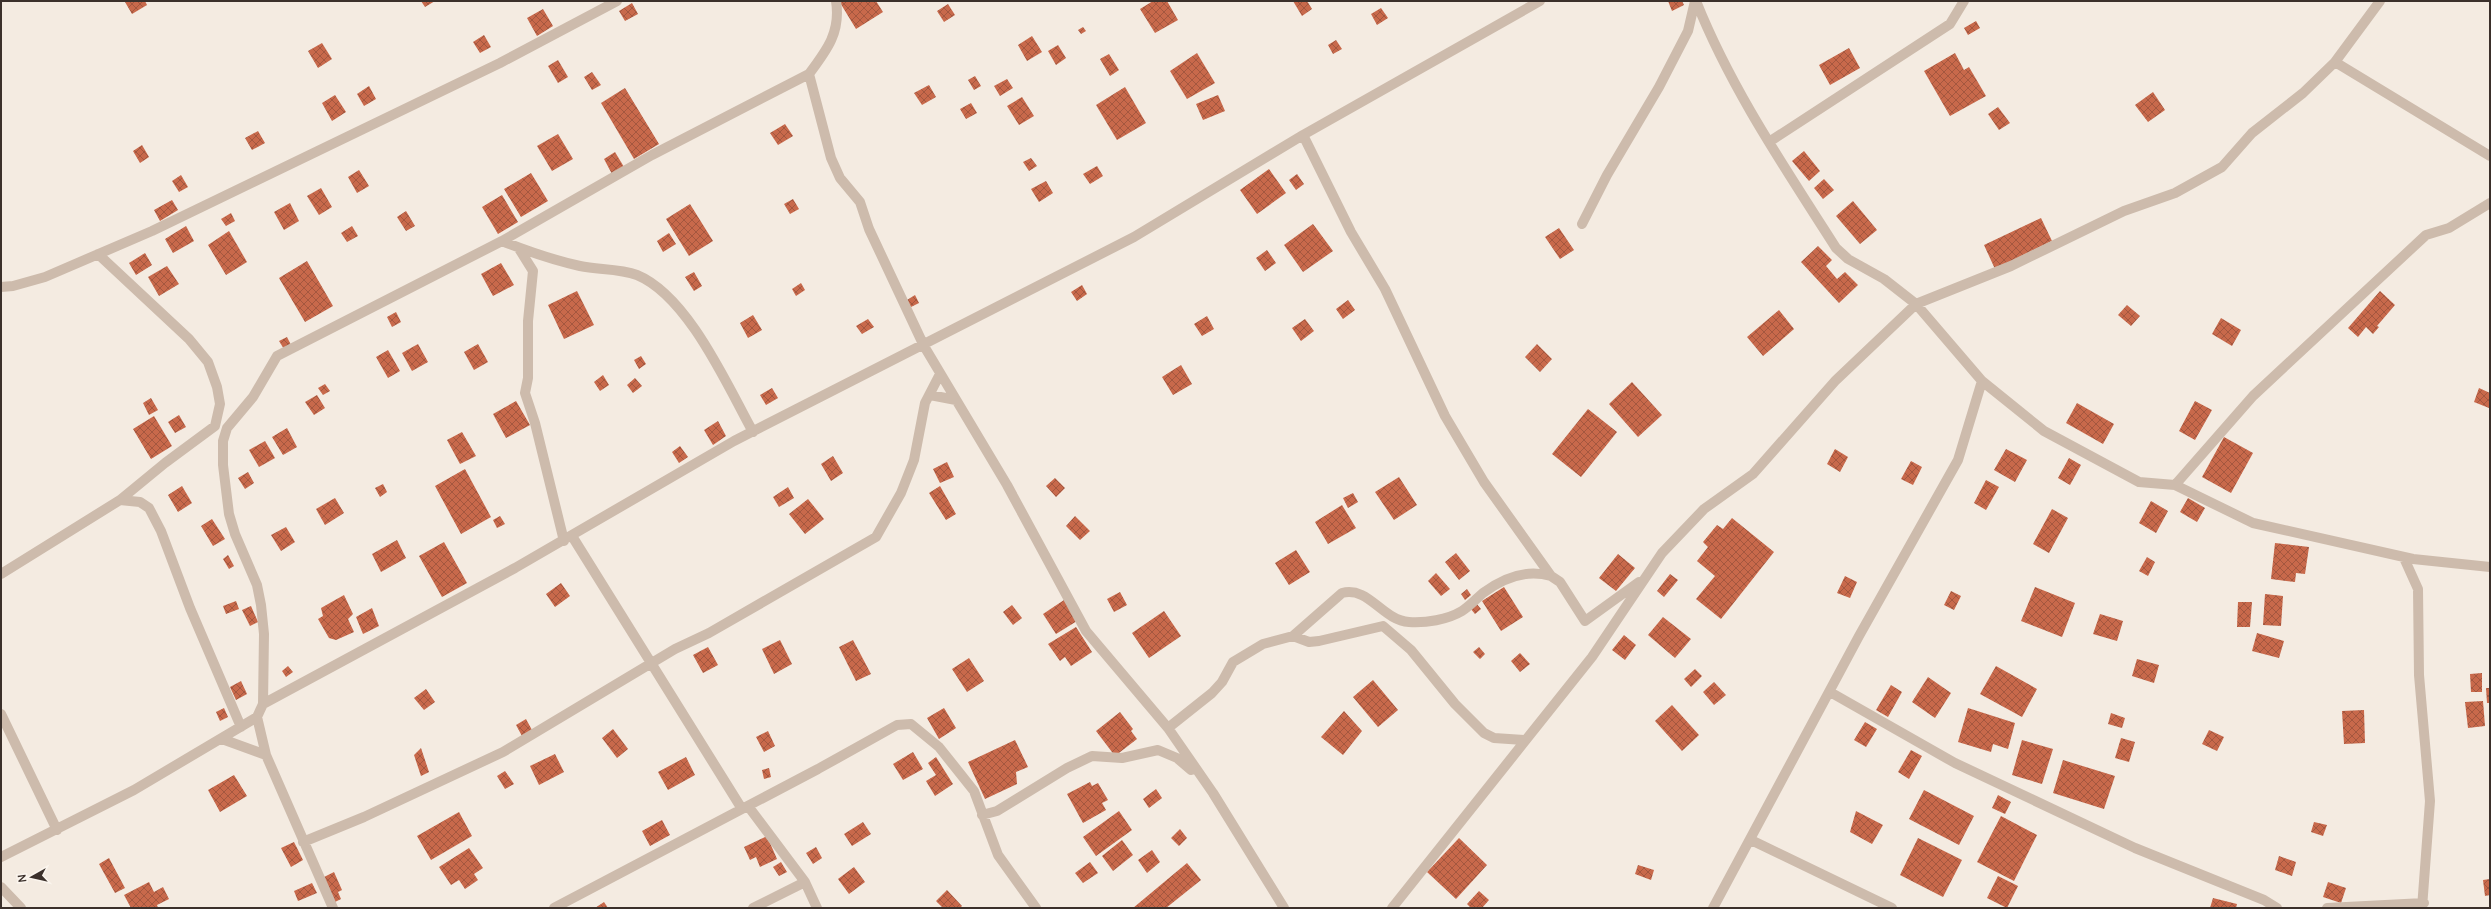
<svg xmlns="http://www.w3.org/2000/svg" width="2491" height="909" font-family="Manrope,sans-serif">
<style>
.building{fill:url(#building-cross-hatch)}
.lines{fill:none;stroke-linecap:round;stroke-linejoin:round}
.street{stroke:#cdbbac;stroke-width:10}
</style>
<defs>
<pattern id="building-cross-hatch" width="8" height="8" patternUnits="userSpaceOnUse"><rect width="8" height="8" fill="#c8694b"/><path d="M0 0l8 8M0 8l8-8" fill="none" stroke="#a4573f"/></pattern>
</defs>
<rect width="100%" height="100%" fill="#f4ebe1"/>
<path class="building" d="M145 1 147 5 132 14 125 2Z
M421 1H435L425 7Z
M839 1H876L883 12 856 29Z
M1153 1H1167L1178 20 1155 33 1140 9Z
M1293 1H1307L1312 9 1302 16Z
M1668 1H1682L1684 5 1672 11Z
M632 3 638 14 625 21 619 11Z
M948 4 955 15 944 22 937 11Z
M1381 8 1388 18 1377 25 1371 14Z
M543 9 553 26 537 36 527 18Z
M1976 21 1980 28 1968 35 1964 28Z
M1083 27 1086 31 1081 34 1078 30Z
M484 35 491 47 480 53 473 42Z
M1032 36 1042 52 1027 61 1018 45Z
M1336 40 1342 49 1333 54 1328 45Z
M322 43 332 59 318 68 308 51Z
M1058 45 1066 58 1056 65 1048 51Z
M1849 48 1860 68 1830 85 1819 65Z
M1197 53 1215 83 1187 99 1170 71Z
M1955 53 1964 70 1969 67 1986 96 1950 116 1924 71Z
M1109 54 1119 70 1110 76 1100 59Z
M558 60 568 77 558 83 548 66Z
M592 72 601 85 592 90 584 77Z
M975 76 981 86 974 90 968 80Z
M1007 79 1013 88 1000 96 994 86Z
M929 85 936 97 922 105 914 93Z
M369 86 376 99 364 106 357 94Z
M1125 87 1146 123 1117 140 1096 105Z
M625 88 659 144 634 159 601 103Z
M2153 92 2165 110 2148 122 2135 105Z
M335 95 346 112 332 121 322 103Z
M1218 95 1225 111 1203 120 1196 104Z
M1022 97 1034 116 1019 125 1007 106Z
M971 103 977 113 966 119 960 109Z
M1998 107 2010 123 1999 130 1988 114Z
M785 124 793 136 778 145 770 133Z
M258 131 265 143 252 150 245 138Z
M558 134 573 159 552 171 537 146Z
M142 145 149 157 140 163 133 151Z
M1804 151 1820 171 1809 181 1792 161Z
M615 152 624 167 612 174 604 159Z
M1031 158 1037 166 1029 171 1023 162Z
M1097 166 1103 176 1090 184 1083 174Z
M1269 169 1286 193 1257 214 1240 190Z
M359 170 369 186 357 193 348 177Z
M531 173 548 201 521 217 504 189Z
M1297 174 1304 184 1296 190 1289 180Z
M181 175 188 187 179 192 172 181Z
M1824 179 1834 190 1823 199 1814 188Z
M1046 181 1053 193 1039 202 1031 189Z
M321 188 332 207 319 215 307 196Z
M502 195 518 222 498 234 482 207Z
M793 199 799 209 790 214 784 204Z
M172 200 178 210 160 221 154 210Z
M1853 201 1877 230 1860 244 1836 216Z
M290 203 299 221 284 230 274 212Z
M690 204 713 241 689 256 666 219Z
M406 211 415 226 406 231 397 217Z
M231 213 235 221 226 226 221 219Z
M2041 218 2052 241 1995 269 1984 245Z
M1313 224 1333 251 1303 272 1284 245Z
M186 226 194 241 173 253 165 239Z
M352 226 358 236 347 242 341 233Z
M1559 228 1574 250 1560 259 1545 237Z
M229 231 247 262 226 275 208 245Z
M669 233 676 244 663 252 657 241Z
M1818 246 1832 260 1826 266 1837 279 1845 272 1858 285 1839 303 1801 262Z
M1267 250 1276 263 1265 271 1256 258Z
M145 253 152 265 136 275 129 263Z
M307 261 333 306 305 322 279 278Z
M501 263 514 285 493 296 481 274Z
M167 266 179 284 159 296 148 277Z
M694 272 702 286 694 291 685 277Z
M801 283 805 290 796 296 792 289Z
M1082 285 1087 294 1077 301 1071 292Z
M577 291 594 325 564 339 548 305Z
M2380 291 2395 305 2377 326 2379 327 2373 334 2366 327 2358 337 2348 328Z
M915 295 919 303 911 307 907 300Z
M1348 300 1355 310 1343 319 1336 309Z
M2127 305 2140 316 2131 326 2118 315Z
M1779 310 1794 329 1763 356 1747 337Z
M396 312 401 322 392 327 387 317Z
M753 315 762 330 748 338 740 323Z
M1207 316 1214 329 1202 336 1194 324Z
M2221 318 2241 330 2232 346 2212 334Z
M868 319 874 327 862 334 856 326Z
M1305 319 1314 331 1301 341 1292 328Z
M287 337 291 345 284 349 279 341Z
M418 344 428 362 412 371 402 353Z
M478 344 488 362 474 370 464 352Z
M1537 344 1552 359 1540 372 1525 357Z
M388 350 400 371 388 378 376 357Z
M641 356 646 364 639 369 634 360Z
M1181 365 1192 384 1173 395 1162 377Z
M603 375 609 385 600 391 594 382Z
M635 378 642 386 633 393 627 385Z
M1632 382 1662 415 1638 437 1609 404Z
M325 384 330 391 323 395 318 388Z
M772 388 778 398 766 405 760 395Z
M2479 388 2490 393 2489 408 2474 402Z
M317 395 325 408 314 415 305 402Z
M151 398 158 410 149 415 143 403Z
M516 401 530 425 506 438 493 414Z
M2195 401 2212 410 2195 440 2179 431Z
M2077 403 2114 424 2103 444 2066 423Z
M1588 409 1617 432 1581 477 1552 454Z
M179 415 186 427 175 433 168 422Z
M154 416 172 446 151 459 133 429Z
M718 421 726 436 713 445 704 430Z
M287 428 297 447 283 455 272 437Z
M462 432 476 456 460 464 447 440Z
M2224 437 2253 453 2231 493 2202 477Z
M265 441 275 458 259 467 249 450Z
M680 446 688 457 679 463 672 452Z
M1835 449 1848 457 1840 472 1827 464Z
M2006 449 2027 460 2015 482 1994 470Z
M833 456 843 473 831 481 821 464Z
M2069 458 2081 465 2070 485 2058 478Z
M1911 461 1922 467 1913 485 1901 479Z
M947 462 954 477 940 483 933 469Z
M465 469 491 517 461 534 435 486Z
M248 472 254 483 245 489 238 478Z
M1399 477 1417 505 1394 520 1375 492Z
M1055 478 1065 488 1056 497 1046 486Z
M1986 480 1999 487 1986 510 1974 503Z
M383 484 387 492 380 497 375 488Z
M182 486 192 503 178 512 168 495Z
M940 486 956 514 946 520 929 493Z
M788 487 794 498 779 507 773 497Z
M1353 493 1358 502 1348 508 1343 498Z
M335 498 344 513 325 525 316 509Z
M2188 498 2205 508 2197 522 2180 512Z
M808 499 824 519 805 534 789 514Z
M2151 501 2168 511 2156 533 2139 523Z
M1342 505 1356 528 1328 544 1315 522Z
M2052 509 2068 518 2049 553 2033 544Z
M500 516 505 524 497 528 493 520Z
M1075 516 1090 531 1080 540 1066 526Z
M1732 518 1774 552 1721 619 1696 599 1715 576 1697 561 1708 547 1703 542 1717 525 1723 529Z
M212 519 225 539 213 546 201 526Z
M286 527 295 542 281 551 271 535Z
M397 540 406 558 381 572 372 554Z
M444 542 467 583 442 597 419 556Z
M2275 543 2309 547 2305 574 2296 573 2295 582 2271 579Z
M1296 550 1310 572 1289 585 1275 563Z
M1456 553 1470 571 1459 580 1445 562Z
M1618 554 1635 568 1616 591 1599 578Z
M228 555 234 566 229 569 223 559Z
M2147 557 2155 562 2148 576 2139 571Z
M1436 573 1450 589 1441 596 1428 581Z
M1670 574 1678 580 1664 597 1657 591Z
M1845 576 1857 582 1850 598 1837 593Z
M561 583 570 596 555 607 546 594Z
M1504 587 1523 617 1501 631 1482 601Z
M2035 587 2075 603 2062 637 2021 621Z
M1467 589 1471 595 1465 600 1461 594Z
M1951 591 1961 596 1954 610 1944 605Z
M1120 592 1127 605 1114 612 1107 599Z
M2265 594 2283 596 2281 626 2263 625Z
M344 595 353 614 348 619 354 632 336 640 329 638 318 619 323 616 321 608Z
M1064 600 1077 621 1056 634 1043 614Z
M236 601 239 609 226 614 223 606Z
M2238 602H2252L2250 627H2237Z
M1476 603 1481 609 1475 614 1470 608Z
M1012 605 1022 618 1013 625 1003 612Z
M251 606 258 622 250 626 242 610Z
M372 608 379 626 363 634 356 617Z
M1164 611 1181 636 1149 658 1132 633Z
M2100 614 2123 621 2117 641 2093 634Z
M1663 617 1691 639 1675 658 1648 635Z
M1076 627 1092 652 1071 666 1065 657 1060 661 1048 644Z
M2257 633 2284 641 2279 658 2252 651Z
M1624 635 1636 645 1625 660 1612 650Z
M780 640 792 664 774 674 762 649Z
M853 640 871 674 856 681 839 647Z
M708 647 718 665 703 673 693 655Z
M1479 647 1485 654 1480 659 1473 652Z
M1520 653 1530 664 1520 672 1511 661Z
M969 658 984 681 967 692 952 669Z
M2137 659 2159 665 2154 683 2132 676Z
M288 666 293 672 286 677 282 671Z
M1996 666 2037 689 2022 717 1980 694Z
M1695 669 1702 676 1691 687 1684 679Z
M2482 673V692H2471L2470 674Z
M1928 677 1951 693 1935 718 1912 702Z
M1373 680 1398 710 1378 727 1353 697Z
M241 681 247 694 236 700 230 687Z
M1714 682 1726 695 1714 705 1703 692Z
M1891 685 1902 692 1888 717 1876 710Z
M2486 688H2490V703H2487Z
M426 689 435 702 424 710 414 698Z
M2483 701 2485 726 2468 728 2465 702Z
M1672 705 1699 735 1682 751 1655 721Z
M224 708 228 717 220 721 216 712Z
M944 708 956 728 939 739 927 718Z
M1968 708 2015 723 2008 749 1993 744 1991 752 1958 742Z
M2364 710 2365 743 2344 744 2342 711Z
M1344 711 1362 731 1343 755 1321 737Z
M1120 712 1133 729 1131 731 1137 739 1115 756 1096 731Z
M2111 713 2125 718 2122 728 2108 724Z
M526 719 532 730 522 736 516 725Z
M1865 722 1877 729 1866 747 1854 740Z
M613 729 628 749 617 758 602 738Z
M2209 730 2224 737 2217 751 2202 744Z
M768 731 775 746 764 752 756 737Z
M2121 738 2135 742 2129 762 2115 758Z
M1015 740 1028 767 1016 772 1017 784 985 799 968 762Z
M2022 740 2053 749 2042 784 2012 775Z
M421 748 429 772 421 776 414 755Z
M1911 750 1922 756 1909 779 1898 772Z
M913 752 923 769 903 780 893 764Z
M555 754 564 772 539 785 530 766Z
M686 757 695 775 668 790 658 772Z
M936 757 953 784 935 796 926 781 936 775 928 763Z
M2063 760 2115 776 2104 809 2053 793Z
M769 768 771 777 764 779 762 770Z
M505 771 514 784 505 789 497 776Z
M234 775 247 796 220 812 208 790Z
M1090 782 1092 786 1098 783 1108 800 1102 803 1106 810 1083 823 1067 794Z
M1156 789 1162 798 1149 808 1143 799Z
M1924 790 1974 816 1959 845 1909 819Z
M1998 795 2011 802 2005 814 1992 808Z
M1119 811 1132 830 1096 856 1083 837Z
M1856 811 1883 825 1872 844 1850 832Z
M459 812 472 836 431 860 417 836Z
M2001 816 2037 835 2014 881 1977 862Z
M662 820 670 835 650 846 642 831Z
M863 822 871 834 852 846 844 834Z
M2314 822 2327 825 2323 836 2311 832Z
M1180 829 1187 838 1179 846 1171 838Z
M767 836 777 859 760 867 756 857 750 860 744 847Z
M1459 838 1487 865 1456 899 1427 872Z
M1918 838 1962 860 1943 897 1900 875Z
M1122 840 1133 855 1113 871 1102 856Z
M294 842 303 860 291 867 281 848Z
M816 847 822 858 813 864 806 853Z
M469 848 483 868 474 874 478 880 465 889 459 880 451 885 439 867Z
M1152 850 1160 862 1147 873 1138 860Z
M2279 856 2296 862 2292 876 2275 870Z
M109 858 125 888 115 893 99 864Z
M781 862 787 872 779 876 773 867Z
M1090 862 1098 873 1083 883 1075 873Z
M1187 863 1201 880 1166 908H1133Z
M1638 865 1654 870 1651 880 1635 874Z
M854 867 865 882 849 894 838 879Z
M334 872 342 890 338 892 341 899 335 902 324 877Z
M1998 876 2018 886 2007 908 1987 898Z
M2490 879V895L2485 896 2483 880Z
M149 882 154 892 163 887 169 899 157 905 158 908H131L124 895Z
M2328 882 2346 888 2341 903 2323 897Z
M312 883 317 893 298 901 294 891Z
M947 890 962 906 960 908H943L936 901Z
M1479 891 1489 900 1482 908H1471L1467 904Z
M2213 898 2237 904 2236 908H2210Z
M604 902 608 908H595Z"/>
<g class="lines">
<path class="street" d="M836 1C841 32 827 50 809 74L831 158 840 178 860 202 869 229 924 346 1007 485 1086 631 1168 728 1213 793 1284 908
M1696 1C1731 89 1785 168 1836 248L1848 259 1884 279 1916 304 1982 381 2044 431 2139 482 2175 485 2253 523 2413 559 2490 567
M2335 62 2490 156
M1303 135 1351 232 1385 289 1445 416 1484 482 1551 576 1560 582 1585 621 1639 582
M1769 142 1950 24 1964 1
M1582 224 1607 175 1659 87 1688 31 1695 1
M502 241C527 251 553 260 580 266 598 270 619 268 637 275 688 296 727 385 753 432
M518 247 533 271 528 321V378L525 393 535 423 564 541
M98 254 189 339 208 362 217 387 220 404 215 426 165 463 120 500
M1 287 13 286 45 277 152 231 500 63 617 1
M930 395 956 400
M2175 485 2253 396 2426 235 2449 228 2490 203
M572 536 742 809
M2404 558 2418 589 2419 675 2430 801 2422 908
M1 574 120 500 140 502 149 508 161 531 190 608 241 727
M1293 636 1342 593C1369 586 1382 620 1409 622 1426 623 1447 620 1462 611 1470 606 1476 599 1483 593 1503 578 1527 569 1551 576
M1830 692 1955 763 2135 848 2264 900 2277 908
M263 704 264 634 261 605 257 585 235 534 229 514 223 465V441L227 428 253 397 277 356 502 241 652 155 809 74
M1 714 57 830
M257 717 266 755 333 908
M1168 728 1212 693 1222 682 1233 662 1263 644 1293 636 1309 642 1319 641 1383 626 1411 650 1455 704 1484 733 1494 738 1524 740
M222 739 266 755
M748 806 805 882 817 908
M982 815 997 811 1067 768 1092 756 1122 758 1158 750 1177 758 1191 770
M1751 840 1892 908
M303 842 364 817 503 752 675 649 709 633 876 537 901 493 914 460 925 403 940 374
M1 857 134 790 257 717 263 704 515 568 734 441 1134 237 1303 135 1540 1
M1 887 21 908
M554 908 818 769 897 725 911 724 939 747 974 791 998 855 1036 908
M753 908 805 882
M1392 908 1592 657 1662 553 1704 509 1753 474 1836 380 1916 304 2011 266 2124 211 2175 193 2222 167 2252 133 2303 93 2335 62 2380 1
M1713 908 1859 636 1958 460 1982 381
M2327 908 2424 903"/>
</g>
<rect width="2491" height="909" fill="none" stroke="#3b302b" stroke-width="4"/>
<g transform="translate(32 877) rotate(262)" stroke="#fbf5ee" stroke-width="3" paint-order="stroke">
<path d="M0-3L7 15L0 10L-7 15Z" fill="#3b302b"/>
<text y="-6" font-size="11" font-weight="bold" text-anchor="middle" fill="#3b302b">N</text>
</g>
</svg>
